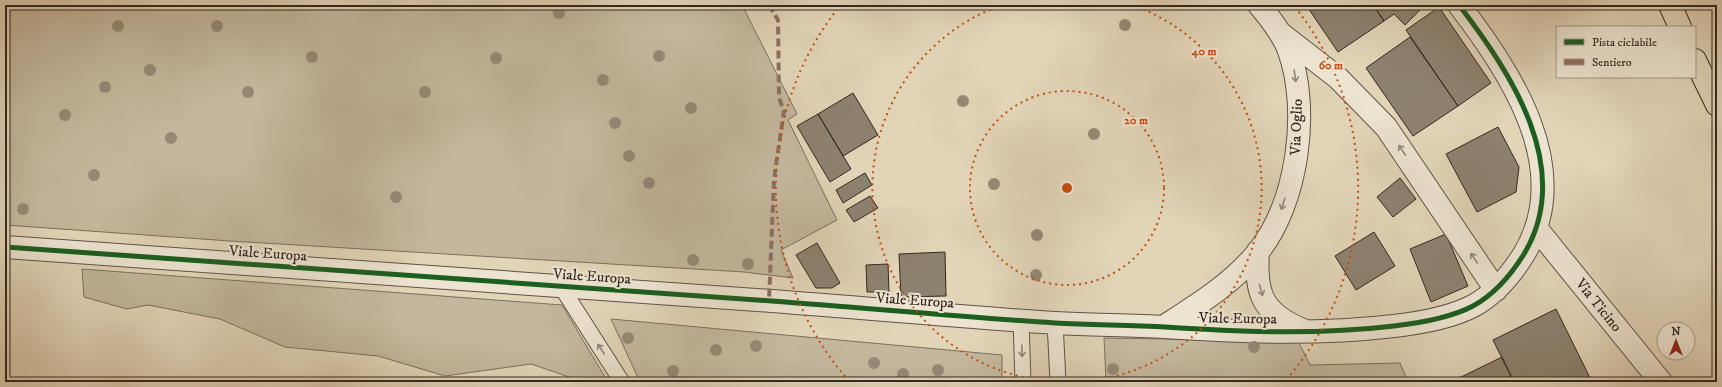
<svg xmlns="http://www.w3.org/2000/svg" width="1722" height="387" font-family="'IM FELL DW Pica',serif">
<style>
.green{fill:#c3b79d;stroke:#7a705e}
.building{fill:#8d816f;stroke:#322820}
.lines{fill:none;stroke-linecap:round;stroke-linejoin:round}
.service-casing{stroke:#5e5346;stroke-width:17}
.minor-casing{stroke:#5e5346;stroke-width:24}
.primary-casing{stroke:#322820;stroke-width:24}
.service{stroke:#ece3d0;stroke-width:15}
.minor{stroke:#ece3d0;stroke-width:22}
.primary{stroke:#e1d4b7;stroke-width:22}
.quiet{stroke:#8d6e63;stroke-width:4;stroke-dasharray:8 4;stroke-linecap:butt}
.cycleway-casing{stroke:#ece3d0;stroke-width:8}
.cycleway{stroke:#1b5e20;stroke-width:5}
.tree{fill:#958975}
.oneway{stroke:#8f8678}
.ring{fill:none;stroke:#c44f10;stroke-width:2;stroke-dasharray:2 4}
.labels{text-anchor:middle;stroke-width:4;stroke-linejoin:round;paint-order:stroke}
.street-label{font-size:15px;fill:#322820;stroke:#ece3d0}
.centre{fill:#c44f10;stroke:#ece3d0;stroke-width:2}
.ring-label{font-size:12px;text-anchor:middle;font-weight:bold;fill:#c44f10;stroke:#ece3d0;stroke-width:4;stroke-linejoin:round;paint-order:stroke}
</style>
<rect width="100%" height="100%" fill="#e1d4b7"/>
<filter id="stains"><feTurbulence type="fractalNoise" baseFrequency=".005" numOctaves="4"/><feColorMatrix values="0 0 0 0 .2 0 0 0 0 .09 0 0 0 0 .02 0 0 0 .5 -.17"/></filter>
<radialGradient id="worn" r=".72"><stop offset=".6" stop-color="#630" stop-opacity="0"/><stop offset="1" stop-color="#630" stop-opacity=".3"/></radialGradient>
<path class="green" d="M5 5H742L797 114 788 120 837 220 781 250 793 278 744 272 230 241 5 225Z
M82 269 562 305 608 382H584L531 364 445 376 378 356 285 347 220 319 148 305 127 309 84 297Z
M611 319 1002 355V382H640Z
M1104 338 1298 341 1310 365 1400 363 1408 382H1106Z"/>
<path class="building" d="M1306 5H1373L1384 21 1338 52Z
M1373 5H1425L1405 25 1394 14 1384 21Z
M1439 7 1491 83 1458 106 1406 30Z
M1410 37 1458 106 1413 136 1366 68Z
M853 93 878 135 843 156 818 114Z
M818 114 851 169 830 182 797 126Z
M1498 127 1519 167 1516 192 1477 212 1446 154Z
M865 173 872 185 843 203 836 190Z
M1400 178 1416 199 1393 217 1377 197Z
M870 196 878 208 854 222 846 210Z
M1374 232 1395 266 1356 290 1335 256Z
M1446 234 1468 286 1431 302 1410 249Z
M817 243 840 283 832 288H816L796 255Z
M945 252 946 296 901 297 899 254Z
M888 264 889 292H867L866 265Z
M1556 309 1592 382H1514L1493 340Z
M1502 357 1514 382H1451Z"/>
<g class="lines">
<g class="service-casing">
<path id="service" d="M560 285 622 382
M1021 320 1023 382
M1055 322 1058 382"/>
</g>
<g class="minor-casing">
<path id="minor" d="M1280 33 1338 78 1386 127 1496 290
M1537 229 1661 382
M5 247C261 265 517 282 772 301 867 308 961 317 1055 323 1092 325 1129 325 1165 327 1241 332 1318 335 1394 326 1420 323 1450 318 1473 306 1495 294 1511 275 1524 254 1575 169 1511 73 1459 5
M1258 251C1255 294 1262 313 1303 330
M1163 327C1197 305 1232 284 1258 252 1298 202 1310 110 1289 51 1283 34 1270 18 1259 5"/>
</g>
<g class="primary-casing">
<path id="primary" d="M1670 5 1680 27
M1695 60 1717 105"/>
</g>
<use href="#service" class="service"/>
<use href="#minor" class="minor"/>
<use href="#primary" class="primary"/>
<path class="quiet" d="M769 5 778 20 779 98 784 111 774 179 769 301"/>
<g class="cycleway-casing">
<path id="cycleway" d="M5 247C261 265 517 282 772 301 867 308 961 317 1055 323 1092 325 1129 325 1165 327 1241 332 1318 335 1394 326 1420 323 1450 318 1473 306 1495 294 1511 275 1524 254 1575 169 1511 73 1459 5"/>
</g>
<use href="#cycleway" class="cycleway"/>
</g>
<g class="tree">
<circle cx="559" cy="13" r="6"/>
<circle cx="1125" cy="25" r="6"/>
<circle cx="118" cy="26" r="6"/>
<circle cx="217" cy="26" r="6"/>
<circle cx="659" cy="56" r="6"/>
<circle cx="312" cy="57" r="6"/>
<circle cx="496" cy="58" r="6"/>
<circle cx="150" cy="70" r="6"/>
<circle cx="603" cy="80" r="6"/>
<circle cx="105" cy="87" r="6"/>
<circle cx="248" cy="92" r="6"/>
<circle cx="425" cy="92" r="6"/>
<circle cx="963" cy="101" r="6"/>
<circle cx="691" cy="108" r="6"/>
<circle cx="65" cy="115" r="6"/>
<circle cx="615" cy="123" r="6"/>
<circle cx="1094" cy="134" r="6"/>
<circle cx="171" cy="138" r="6"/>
<circle cx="629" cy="156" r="6"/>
<circle cx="94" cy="175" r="6"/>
<circle cx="649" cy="183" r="6"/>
<circle cx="994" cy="184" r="6"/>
<circle cx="396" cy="197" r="6"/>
<circle cx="23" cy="209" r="6"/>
<circle cx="1037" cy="235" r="6"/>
<circle cx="693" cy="260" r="6"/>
<circle cx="748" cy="264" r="6"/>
<circle cx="1036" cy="275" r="6"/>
<circle cx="628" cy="338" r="6"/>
<circle cx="756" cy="346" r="6"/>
<circle cx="1254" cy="347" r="6"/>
<circle cx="716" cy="350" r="6"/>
<circle cx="874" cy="363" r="6"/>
<circle cx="1113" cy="369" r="6"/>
<circle cx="938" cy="370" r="6"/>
<circle cx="673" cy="371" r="6"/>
<circle cx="903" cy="374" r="6"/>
</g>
<defs><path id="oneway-shaft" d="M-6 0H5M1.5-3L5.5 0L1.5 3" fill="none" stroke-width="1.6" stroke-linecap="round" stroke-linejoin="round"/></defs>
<g class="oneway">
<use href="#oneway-shaft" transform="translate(1295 76) rotate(82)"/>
<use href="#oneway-shaft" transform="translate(1402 150) rotate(-124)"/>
<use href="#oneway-shaft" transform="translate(1283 204) rotate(108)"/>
<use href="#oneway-shaft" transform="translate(1474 258) rotate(-124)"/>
<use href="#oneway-shaft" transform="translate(1261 290) rotate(74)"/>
<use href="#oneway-shaft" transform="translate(601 349) rotate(-123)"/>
<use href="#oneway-shaft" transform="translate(1022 351) rotate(88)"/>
</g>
<g class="ring">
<circle cx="1067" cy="188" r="97"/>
<path d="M1065 382A194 194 0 0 1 1002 5M1132 5A194 194 0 0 1 1069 382"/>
<path d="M849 381A291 291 0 0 1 839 7M1295 7A291 291 0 0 1 1285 381"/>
</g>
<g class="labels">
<g class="street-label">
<text transform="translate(1296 127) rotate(-88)" y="5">Via Oglio</text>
<text transform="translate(268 253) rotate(4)" y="5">Viale Europa</text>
<text transform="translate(592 276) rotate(4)" y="5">Viale Europa</text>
<text transform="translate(915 300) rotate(4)" y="5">Viale Europa</text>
<text transform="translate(1599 305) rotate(51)" y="5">Via Ticino</text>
<text transform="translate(1238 318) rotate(1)" y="5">Viale Europa</text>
</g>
</g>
<circle cx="1067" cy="188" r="6" class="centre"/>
<g class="ring-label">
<text x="1204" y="55">40 m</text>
<text x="1331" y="69">60 m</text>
<text x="1136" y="124">20 m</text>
</g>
<rect width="1722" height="387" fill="none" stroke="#e1d4b7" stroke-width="20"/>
<rect x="6" y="6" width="1710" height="375" fill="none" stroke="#322820" stroke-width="2"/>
<rect x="10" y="10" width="1702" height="367" fill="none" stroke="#322820"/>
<rect x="1556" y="26" width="140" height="52" fill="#ece3d0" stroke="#a2988a"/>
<rect x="1564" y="39" width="20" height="6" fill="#1b5e20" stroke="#a2988a"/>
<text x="1592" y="46" font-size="12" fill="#322820">Pista ciclabile</text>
<rect x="1564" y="59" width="20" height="6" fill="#8d6e63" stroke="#a2988a"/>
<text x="1592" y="66" font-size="12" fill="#322820">Sentiero</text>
<g transform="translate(1676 341)"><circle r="19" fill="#ece3d0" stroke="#a2988a"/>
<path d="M0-3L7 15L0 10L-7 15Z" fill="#8f2418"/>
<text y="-6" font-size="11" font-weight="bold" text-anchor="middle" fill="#322820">N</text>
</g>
<rect width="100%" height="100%" filter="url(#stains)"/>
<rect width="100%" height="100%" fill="url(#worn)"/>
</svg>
